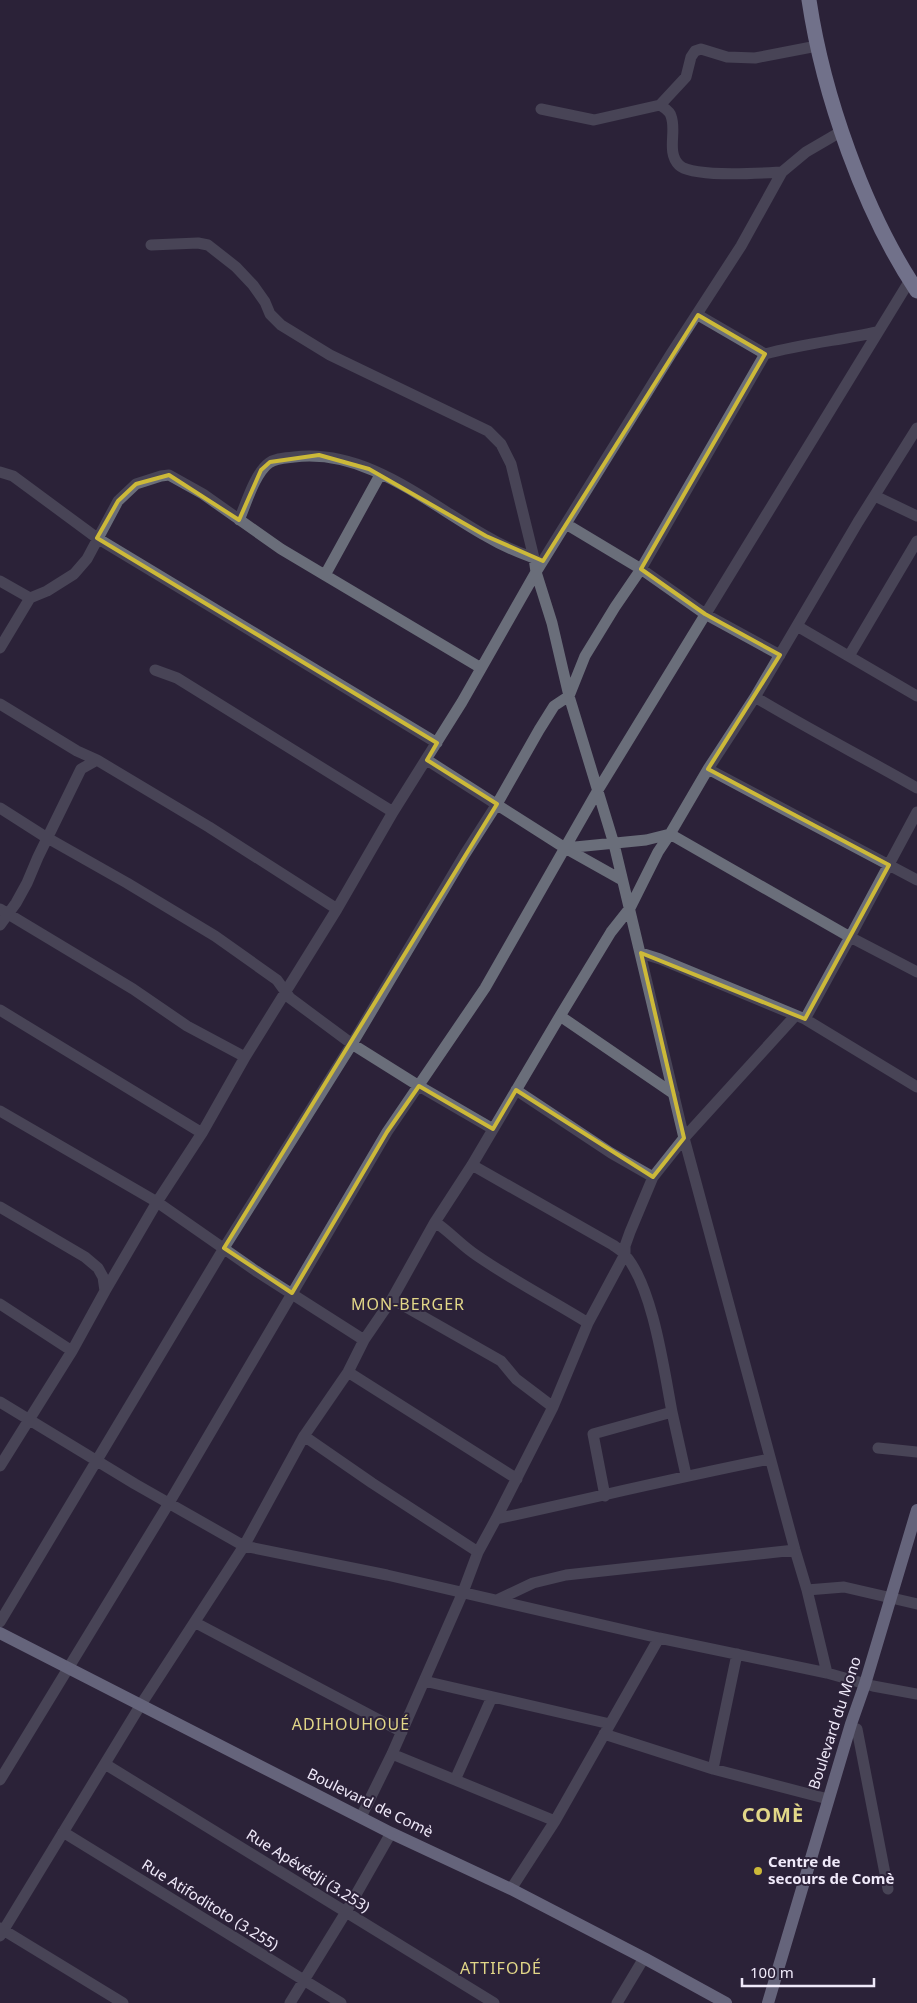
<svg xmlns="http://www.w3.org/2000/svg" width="917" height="2003" font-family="'Noto Sans',sans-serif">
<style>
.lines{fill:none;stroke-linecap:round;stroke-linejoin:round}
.minor{stroke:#6a6e7a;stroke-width:11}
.major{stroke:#acb4cd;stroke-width:12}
.highway{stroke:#c6d0ee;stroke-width:15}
.marked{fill:none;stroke:#ccb939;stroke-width:4;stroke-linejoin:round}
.poi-dot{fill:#ccb939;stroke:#2c2239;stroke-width:2}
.labels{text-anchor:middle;stroke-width:4;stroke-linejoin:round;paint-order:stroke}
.street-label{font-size:15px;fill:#efe9f9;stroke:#2c2239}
.poi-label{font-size:15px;font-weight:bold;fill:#efe9f9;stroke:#2c2239;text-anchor:start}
.neighbourhood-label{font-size:16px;letter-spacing:1px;fill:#e2d788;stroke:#2c2239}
.district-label{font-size:20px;font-weight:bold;letter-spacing:1px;fill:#e2d788;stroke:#2c2239}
</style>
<rect width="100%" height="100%" fill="#2c2239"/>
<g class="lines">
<path class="minor" d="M660 105C664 108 670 111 671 116 677 131 666 152 679 165 692 178 762 173 782 172
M541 109 594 120 660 105 686 77 691 57 695 51 701 49 727 57 755 58 817 46
M151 245 198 243 208 245 236 267 253 285 265 302 270 314 281 325 330 355 488 431 501 444 511 464 534 558 536 572 552 623 569 696 614 844 684 1138 795 1550 807 1590 827 1673
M698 315 765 354
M917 428 858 522 755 697 708 769 670 834 850 937 917 812
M0 472 13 476 97 538 437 743
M875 496 917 516
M239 520C246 504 255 473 269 463 276 458 285 458 294 457 366 448 427 503 486 536 501 545 517 552 534 558
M566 524 641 569 705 614 780 655
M325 575 380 475
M0 581 30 598
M797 626 917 696
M0 648 30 598 47 591 74 574 87 559 118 501 136 484 161 476 169 475 203 494 281 549 481 668
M849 656 917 541
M155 670 177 678 393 812
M755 697C808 729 863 757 917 788
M0 704 77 751 97 760 209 827 337 909
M427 760 565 848 622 880
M708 769 917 880
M0 808 44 836 127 883 215 936 277 980 290 998 352 1044 419 1086 493 1129
M565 848 646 840 670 834
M0 909 133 989 187 1026 245 1057
M0 925 16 903 27 883 38 857 81 769 97 760
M641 953 660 959 805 1019 917 1087
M0 1010 202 1133
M560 1016 674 1094
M805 1019 850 937 917 972
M516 1090 611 1153 653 1177
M0 1111 157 1202 256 1271 364 1340
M472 1165 613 1245C617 1248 622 1251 625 1255 653 1287 664 1370 672 1412
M0 1207 85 1257 98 1268 103 1277 105 1291
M435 1222C450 1232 461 1245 476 1255 512 1280 551 1300 588 1323
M392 1299 501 1361 516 1379 553 1407
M0 1304 72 1351
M348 1372 517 1479
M0 1402 135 1484 244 1546 387 1575 659 1638 827 1673 873 1686 917 1694
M304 1436 372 1483 478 1552
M878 1448 917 1452
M0 1466 72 1351 105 1291 157 1202 202 1133 245 1057 337 909 393 812 462 702 536 572 671 354 741 246 782 172 806 152 842 131
M605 1496 593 1434 672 1412 686 1475
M496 1519C588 1499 679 1477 770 1459
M807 1590 844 1587 917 1604
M497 1600 533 1583 566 1575 795 1550
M0 1622 224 1248 352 1044 465 854 497 804 539 730 554 706 569 696 585 656 615 607 641 569 765 354C802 344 840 340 877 332
M196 1623 402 1732
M424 1681 610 1724
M857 1729 888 1889
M604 1734 713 1769 828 1799
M392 1754 555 1821
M105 1764 494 2003
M713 1769 737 1654
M0 1780 169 1503 387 1132 485 988 598 790 910 280
M455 1780 492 1697
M361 1817 392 1754 424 1681 463 1592 478 1552 496 1519 553 1407 588 1323 625 1254V1246L630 1232 653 1177 684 1138 795 1016
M63 1832 341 2003
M511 1889 555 1821 659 1638
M0 1928 123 2003
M0 1936 140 1706 244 1546 304 1436 348 1372 364 1340 392 1299 435 1222 472 1165 560 1016 611 932 630 908 658 852 670 834
M290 2003 346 1912 391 1833
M617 2003 644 1958"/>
<path class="major" d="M0 1633 391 1833 511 1889 644 1958 726 2003
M768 2003 851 1724 865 1684 917 1510"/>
<path class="highway" d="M809 0C823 94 864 212 917 291"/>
</g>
<path d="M0 0H917V2003H0ZM698 315 765 354 641 569 705 614 780 655 708 769 889 865 805 1019 641 953 684 1138 653 1177 516 1090 493 1129 419 1086 387 1132 292 1293 224 1248 497 804 427 760 437 743 97 538 118 501 136 484 169 475 239 520 261 470 270 462 319 455 369 469 486 536 543 561Z" fill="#2c2239" fill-opacity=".55" fill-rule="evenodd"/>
<path class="marked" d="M698 315 765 354 641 569 705 614 780 655 708 769 889 865 805 1019 641 953 684 1138 653 1177 516 1090 493 1129 419 1086 387 1132 292 1293 224 1248 497 804 427 760 437 743 97 538 118 501 136 484 169 475 239 520 261 470 270 462 319 455 369 469 486 536 543 561Z"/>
<circle class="poi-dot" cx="758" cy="1871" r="5"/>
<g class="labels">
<g class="street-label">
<text transform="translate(835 1723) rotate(-72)" y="5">Boulevard du Mono</text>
<text transform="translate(370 1803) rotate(26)" y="5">Boulevard de Comè</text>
<text transform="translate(308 1871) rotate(32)" y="5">Rue Apévédji (3.253)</text>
<text transform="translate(210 1905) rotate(32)" y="5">Rue Atifoditoto (3.255)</text>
</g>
<g class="poi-label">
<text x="768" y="1867">Centre de<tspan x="768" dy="17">secours de Comè</tspan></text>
</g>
<g class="neighbourhood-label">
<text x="408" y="1310">MON-BERGER</text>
<text x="351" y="1730">ADIHOUHOUÉ</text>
<text x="501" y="1974">ATTIFODÉ</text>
</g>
<g class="district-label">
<text x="773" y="1822">COMÈ</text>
</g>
</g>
<path d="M742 1978v8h132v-8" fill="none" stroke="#efe9f9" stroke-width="2.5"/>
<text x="750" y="1978" font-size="15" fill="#efe9f9" stroke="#2c2239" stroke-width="4" paint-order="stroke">100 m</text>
</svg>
